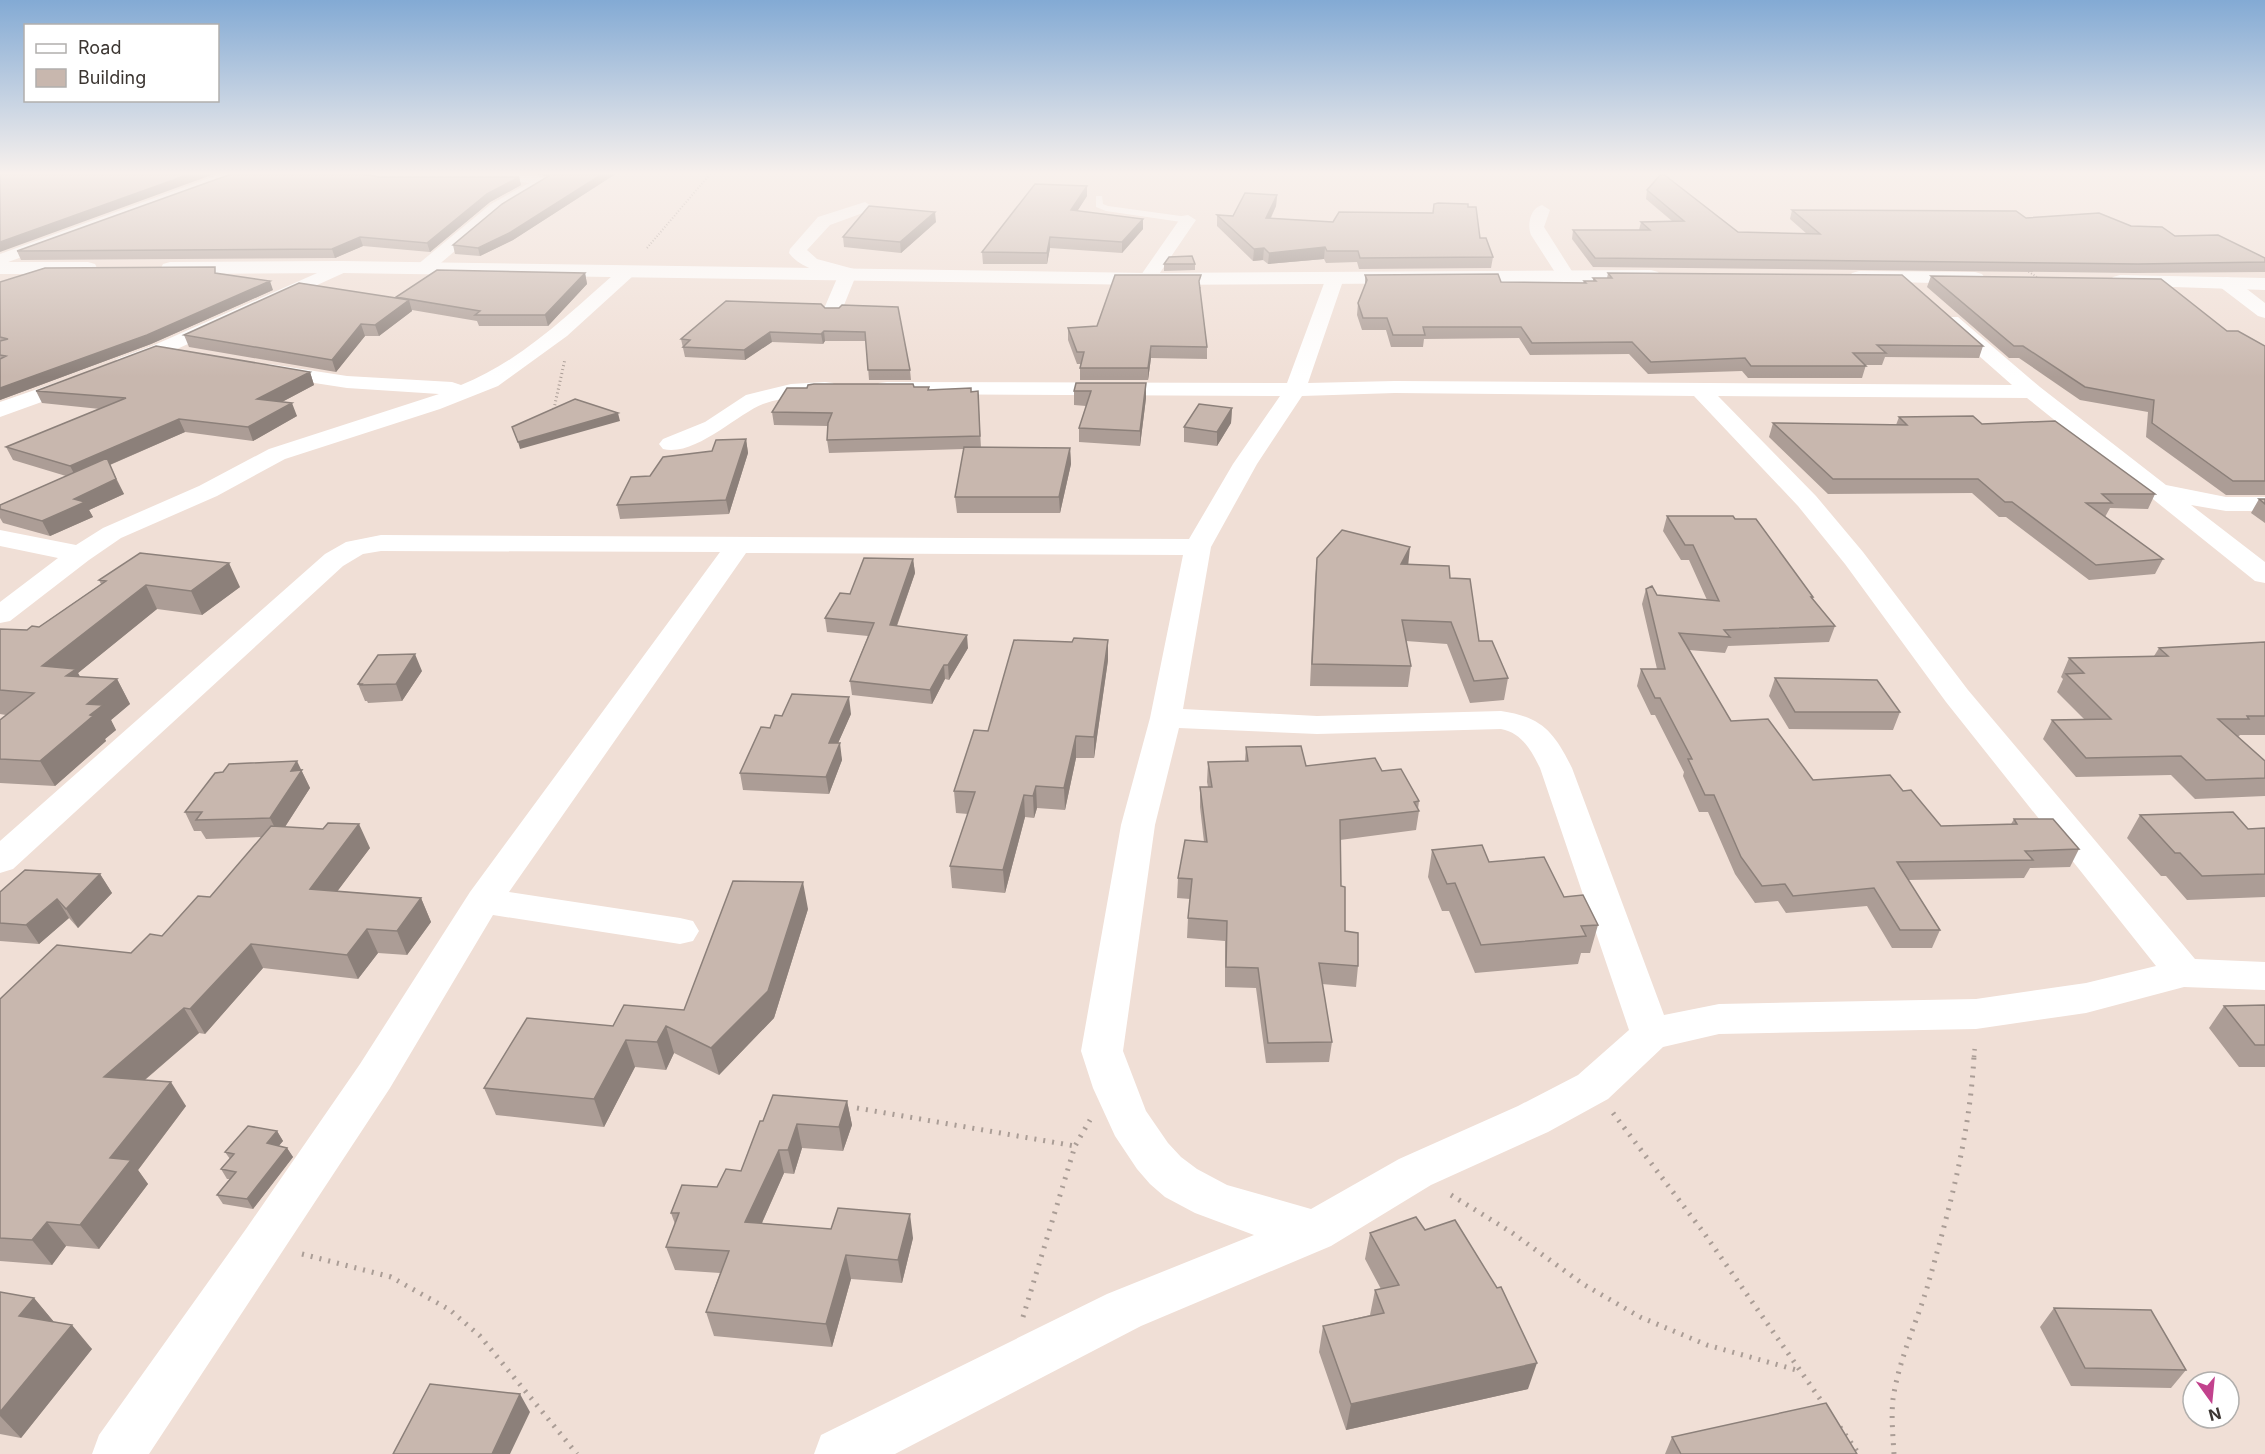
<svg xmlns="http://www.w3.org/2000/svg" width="2265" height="1454" font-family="Inter,sans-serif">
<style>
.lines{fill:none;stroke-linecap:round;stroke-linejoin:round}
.path-far3{stroke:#aa9d96;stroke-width:2;stroke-dasharray:1 2;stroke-linecap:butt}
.path-far2{stroke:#aa9d96;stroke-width:3;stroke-dasharray:1 3;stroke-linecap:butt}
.path-far1{stroke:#aa9d96;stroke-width:4.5;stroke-dasharray:1.5 5;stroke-linecap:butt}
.path{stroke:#aa9d96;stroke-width:5;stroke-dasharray:2 7;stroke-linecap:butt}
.service{fill:#fff;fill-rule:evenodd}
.minor{fill:#fff;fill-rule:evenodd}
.tertiary{fill:#fff;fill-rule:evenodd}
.wall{fill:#ac9d96}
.shaded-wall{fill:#8c807a}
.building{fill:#c8b7ae;stroke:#8c807a;stroke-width:1.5}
</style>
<rect width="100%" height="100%" fill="#f0dfd6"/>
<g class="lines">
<path class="path-far3" d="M647 248 711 173
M2026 270 2040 279"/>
<path class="path-far2" d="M553 413 565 359"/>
<path class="path-far1" d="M1974 1057 1975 1045"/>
<path class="path" d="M857 1108 1075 1146
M1613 1113 1704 1233 1825 1406
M1451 1195 1511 1232 1583 1284 1640 1317 1707 1345 1800 1371
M302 1254 391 1277 450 1310 480 1336 577 1454
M1023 1317 1075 1146 1090 1120
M1840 1427 1859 1454
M1894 1454C1893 1436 1891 1417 1893 1399 1899 1358 1918 1320 1929 1281 1950 1207 1970 1133 1974 1056"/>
<path class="service" d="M1096 196H1102L1103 204 1108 206 1188 217 1192 220 1188 223 1106 211 1096 207Z"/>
<path class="minor" d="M223 173H246L243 176 0 265V254Z
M351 173 414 175 527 173 547 179 550 182 503 210 429 273H417L414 269 417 265 491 204 529 183C495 177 369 194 351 173Z
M865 202 873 207 871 210 830 225 807 250 817 259 854 269 857 273 840 315H826L823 311 838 276C820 271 801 269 789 253L790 249 818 217Z
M1542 205 1550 210 1544 227 1575 276 1572 280H1560L1531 235C1527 225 1530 208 1542 205Z
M1188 215 1196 220 1153 283H1141L1138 279 1141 275 1182 216Z
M342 262 348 263 351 267 348 271 166 354 131 367 124 369 117 367 114 363 117 359 152 346Z
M627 267 633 268 636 272 633 276 567 336 498 386 440 409 285 459 217 496 121 538 89 560 10 621 0 623V602L58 558 0 546V530L76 545 103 528 199 486 269 449 439 394 347 388 269 376 262 374 259 370 262 366 269 364 347 376 452 382 461 385C522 361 572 311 621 268Z
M1335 273 1341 274 1344 278 1308 383 1395 381 2012 385 1944 325 1941 321 1944 317H1958L2040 387 2166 485 2226 497H2265V511H2226L2191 505 2265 562V583L2255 581 2027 398 1718 396 1816 496 1863 552 1968 690 2195 959 2265 962V990L2184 987 2086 1013 1976 1029 1719 1034 1663 1047 1608 1099 1548 1132 1431 1185 1331 1246 1141 1326 895 1454H814L821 1435 1107 1294 1254 1235 1195 1213 1165 1197 1150 1184 1137 1169 1115 1136 1093 1088 1081 1051 1121 825 1150 718 1183 555 746 553 509 892 680 918 693 921 699 931 693 941 680 944 493 915 390 1088 149 1454H92L99 1435 246 1229 360 1064 470 892 720 552 381 551 363 554 343 566 13 869 0 873V841L325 554 346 542 381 535 1189 539 1233 464 1280 396 887 394 879 393 876 388 879 383 887 382 1287 383 1326 278 1329 274ZM1395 393 1694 396 1798 506 1845 564 1946 702 2156 966 2086 983 1976 999 1719 1004 1664 1015 1572 768C1554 732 1542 717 1501 711L1317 716 1183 709 1211 547 1257 464 1302 396ZM1179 728 1317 734 1501 729C1522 733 1531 750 1540 768L1629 1030 1578 1075 1518 1106 1399 1159 1311 1209 1227 1185 1197 1169 1181 1157 1168 1143 1146 1111 1123 1051 1155 825Z
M2227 277 2234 279 2265 303V318L2258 316 2220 287 2218 283 2220 279Z
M78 375 86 376 89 381 86 386 0 417V402Z
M825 382 833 383 836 388 833 393C810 398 786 395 763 404 737 414 695 457 663 449L659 444 663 439 705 422 746 395 791 384Z"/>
<path class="tertiary" d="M342 261 1147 273 1651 270 1658 272 1661 276 1658 280 1651 282 1147 285 342 273 170 274 163 272 161 268 163 264 170 262Z
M0 262H88L95 264 97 268 95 272 88 274H0Z
M1859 271 1975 272 1982 274 1985 278 1982 282 1975 284 1852 281 1849 277 1852 273Z
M2120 275 2265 278V290L2113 285 2110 281 2113 277Z"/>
</g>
<path class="wall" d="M534 173H617L513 240 480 256 455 254 453 245 548 177Z
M379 177H519L521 185 490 202 430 252 363 246 335 258 21 260 17 251Z
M1647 190 1738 232 1807 234 1790 219 1792 210 2026 218 2131 226 2265 258V272L2134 273 1593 267 1572 239 1573 230H1639L1641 222 1672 221 1646 199Z
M1277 195 1276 206 1271 218 1333 222 1433 213 1468 207 1480 238 1493 257 1491 268 1359 269 1357 262 1326 263 1324 259 1268 264 1263 260 1253 261 1217 226V215L1233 216Z
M1087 196 1077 211 1143 219V229L1122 253 1050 248 1047 264H983L982 252Z
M936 222 901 253 844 247 843 237Z
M1164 264H1195V270L1164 271Z
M218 273 273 290 151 344 0 400V282Z
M585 273 587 284 548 326H479L477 321 412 310V311L379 336H365L336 372 189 347 184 335 396 298V297Z
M1608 273 1983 346 1979 358 1885 357 1882 365H1866L1862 378H1748L1742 371 1648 374 1629 354 1530 355 1519 338 1424 339 1423 347H1391L1386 330H1362L1357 315 1358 303 1365 287V275L1501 282 1583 283 1584 281H1593V278H1607Z
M1931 276 2227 331 2265 346V495H2226L2146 437 2148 412 2080 400 2019 358H2009L1927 287Z
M1201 287 1200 289 1207 347V359L1151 358 1148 380H1080V368L1081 364H1077L1068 340V328L1097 326Z
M898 307 910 370 911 380H869L866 341H825L823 344 772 342 745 360 685 357 681 339 825 308Z
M310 372 314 385 282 402 297 416 253 441 185 432 110 465 124 494 89 510 93 517 50 536 3 523 0 518V505L66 476 13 460 6 447 100 409 42 403 36 391Z
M1146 383V398L1140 446 1079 442V428L1086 406 1074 405V391Z
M914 387 929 390 978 391 981 448H1070L1071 464 1060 513H957L955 497 964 449 829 453 827 440 828 426 774 425 772 412Z
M1232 408 1231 423 1217 446 1184 442V427Z
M1899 417 1982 424 2155 494 2148 509 2110 508 2105 517 2163 559 2155 574 2089 580 2006 517H1999L1972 493 1828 494 1769 437 1773 423 1896 425Z
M746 439 748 453 729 514 620 519 617 505 650 476Z
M2259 499H2265V523L2251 513Z
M1667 516 1735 519 1813 597 1812 598 1835 626 1829 642 1728 646 1725 653 1689 650 1731 721 1813 780 1903 791 1941 826 2011 824 2014 819 2079 849 2070 867 2030 868 2024 878 1908 880 1940 930 1932 948H1892L1867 906 1786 913 1778 901 1755 903 1735 874 1708 812H1699L1683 776 1684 772 1655 715H1651L1637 686 1641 669H1657L1642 604 1646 589 1657 595 1707 600 1689 560H1681L1663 531Z
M1317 558 1408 564 1450 578 1479 641 1508 678 1504 700 1470 703 1447 644 1406 641 1411 666 1408 687 1310 686 1315 579Z
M913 559 915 573 897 626 968 648 949 680 945 679 932 704 852 695 850 681 868 636 827 632 825 618 850 594Z
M99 580 240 587 202 615 157 609 78 673 80 677 117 679 130 704 111 720 116 730 105 739 106 741 55 786 0 783V720L6 715 0 714V629L27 630 39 627 101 584Z
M2265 642V735H2240L2238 737 2265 761V796L2195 799 2171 775 2076 777 2043 739 2052 720 2084 719 2057 692 2063 679 2061 677 2069 658 2154 656 2159 648Z
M1108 660 1094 758H1076L1065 810 1037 808 1034 818 1025 817 1005 893 952 888 950 866 968 814 956 813 954 791 988 731Z
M422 671 402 701 368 703 367 701H365L358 684Z
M1775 678 1900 712 1893 730 1789 729 1769 696Z
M851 714 838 743 842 760 829 794 743 790 740 773 770 728Z
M1246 747 1306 766 1382 771 1419 801 1418 809 1419 811 1416 830 1340 840 1341 886 1345 931 1358 966 1356 987 1322 984 1332 1042 1329 1062 1266 1063 1256 988 1225 987V941L1187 938 1188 918 1190 899 1177 898 1178 878 1204 842 1200 807V787H1208L1207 782 1208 762 1245 761Z
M301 770 310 788 285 827 370 848 337 891 421 898 431 922 407 955 378 953 358 979 263 968 205 1034 199 1033 145 1080 186 1106 138 1170 148 1184 99 1249 66 1246 52 1265 0 1261V999L131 953 162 936 210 897 262 837 206 839 201 831H194L185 812Z
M2140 815 2248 829 2265 828V897L2187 900 2166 876H2161L2127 838Z
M1432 850 1564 897 1598 925 1590 953H1581L1578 964 1475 973 1449 911H1442L1428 877Z
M100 874 112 893 78 928 69 918 39 944 0 941V892Z
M808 909 774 1018 719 1075 674 1053 666 1070 635 1067 604 1127 496 1115 484 1088 613 1026 684 1010Z
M2265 1005V1067H2239L2209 1028 2224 1006Z
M847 1101 852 1125 843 1151 802 1148 794 1174 784 1173 762 1223 913 1238 902 1283 851 1279 832 1347 714 1336 706 1312 720 1273 675 1270 666 1247 675 1224 671 1213 717 1187 741 1171 763 1121Z
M277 1131 283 1141 278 1146 287 1148 293 1157 253 1209 223 1204 217 1195 230 1179H227L221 1169 230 1159 225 1152Z
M1425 1230 1528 1389 1346 1430 1319 1352 1323 1326 1370 1315 1375 1290 1381 1289 1365 1259 1370 1233Z
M0 1292 34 1298 54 1322 92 1349 21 1438 0 1434Z
M2054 1308 2186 1370 2171 1388 2071 1386 2040 1327Z
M1672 1437 1857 1454H1665Z"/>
<path class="shaded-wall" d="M193 173H217L0 252V242Z
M604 173H617L513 240 480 256 478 248Z
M519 177 521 185 490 202 430 252 427 243 487 194Z
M1087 186V196L1071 221V210Z
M1277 195 1276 206 1265 229 1266 218Z
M935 212 936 222 901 253 900 242Z
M1143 219V229L1122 253V242Z
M360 237 363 246 335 258 332 249Z
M1050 237V248L1047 264V253Z
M1325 247 1324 259 1268 264 1269 253Z
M1264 248 1263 260 1253 261 1254 249Z
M585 273 587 284 548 326 545 315Z
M270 281 273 290 151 344 0 400V388Z
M409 300 412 311 379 336 375 325Z
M361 324 365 336 336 372 332 360Z
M824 331 825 341 823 344 821 334Z
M770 332 772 342 745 360 744 350Z
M1151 346V358L1148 380V368Z
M310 372 314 385 263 412 257 399Z
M1146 383V398L1140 446V431Z
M292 403 297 416 253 441 248 427Z
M1232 408 1231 423 1217 446V432Z
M618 413 620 421 520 449 518 442Z
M179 419 185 432 77 479 70 466Z
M746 439 748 453 729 514 726 500Z
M1070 448 1071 464 1060 513 1059 497Z
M116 479 124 494 89 510 93 517 50 536 42 521 74 499Z
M1410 547 1408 567 1401 564Z
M913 559 915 573 892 639 890 625Z
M229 563 240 587 202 615 191 591Z
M146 585 157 609 78 673 89 693 42 666Z
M967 635 968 648 949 680 948 665Z
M1108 640V660L1094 758V737Z
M415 654 422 671 402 701 396 684Z
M944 665 945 679 932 704 930 690Z
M117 679 130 704 111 720 116 730 105 739 106 741 55 786 40 761 87 704Z
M849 697 851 714 831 759 829 743Z
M1076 736V758L1065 810 1064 788Z
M840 743 842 760 829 794 826 777Z
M297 761 310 788 279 836 270 818 291 771Z
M1036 786 1037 808 1034 818 1033 796Z
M1024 795 1025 817 1005 893 1003 870Z
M359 824 370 848 321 913 310 889Z
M100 874 112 893 78 928 66 909Z
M803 882 808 909 774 1018 719 1075 711 1048Z
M421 898 431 922 407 955 397 931Z
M57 899 69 918 39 944 26 925Z
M367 929 378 953 358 979 347 955Z
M251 944 263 968 205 1034 190 1009Z
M184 1008 199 1033 120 1101 104 1077Z
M666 1026 674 1053 666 1070 657 1042Z
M626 1040 635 1067 604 1127 594 1099Z
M171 1082 186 1106 138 1170 148 1184 99 1249 80 1225 110 1158Z
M847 1101 852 1125 843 1151 839 1127Z
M797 1124 802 1148 794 1174 788 1150Z
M277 1131 283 1141 273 1153 267 1143Z
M287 1148 293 1157 253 1209 247 1199Z
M779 1150 784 1173 752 1245 745 1222Z
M910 1214 913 1238 902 1283 898 1260Z
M47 1222 66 1246 52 1265 32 1240Z
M846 1255 851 1279 832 1347 826 1324Z
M34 1298 54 1322 19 1316Z
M72 1325 92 1349 21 1438 0 1416V1412Z
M1537 1363 1528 1389 1346 1430 1351 1404Z
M520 1394 530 1412 510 1454H492Z"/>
<path class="building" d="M0 173H193L0 242Z
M234 173H358L379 177H519L487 194 427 243 360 237 332 249 17 251Z
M548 173H604L511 232 478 248 453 245 502 204 549 176Z
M1662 173 1738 232 1820 234 1792 210 2016 211 2026 218 2099 213 2131 226 2162 227 2175 236 2218 235 2265 258V262L2138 264 1595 258 1573 230H1650L1641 222 1684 221 1647 190Z
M1035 184 1087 186 1071 210 1143 219 1122 242 1050 237 1047 253 982 252Z
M1245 193 1277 195 1266 218 1333 222 1339 212 1433 213 1434 204 1438 203 1468 204V207H1476L1480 238H1486L1493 257 1360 258 1358 251H1327L1325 247 1269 253 1264 248 1254 249 1217 215 1233 216Z
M869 206 935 212 900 242 843 237Z
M1192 256 1195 264H1164L1169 257Z
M215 267V273L270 281 147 335 0 388V359L6 356 0 355V341L8 339 0 337V282L45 268Z
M437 270 585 273 545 315H475L480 311 396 297Z
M1608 273 1902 275 1983 346 1877 345 1886 353H1853L1866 366H1751L1745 358 1651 362 1632 342 1532 343 1521 327H1423L1425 335H1393L1387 318H1363L1358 303 1367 280 1365 275 1498 274 1501 282 1586 283 1584 281H1596L1593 278H1612Z
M1115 275H1201L1199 281 1207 347 1151 346 1148 368H1080L1084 352H1077L1068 328 1097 326Z
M1931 276 2161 279 2227 331H2238L2265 346V481H2233L2152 423 2154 400 2085 387 2023 346H2014Z
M299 283 409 300 375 325 361 324 332 360 184 335Z
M726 301 821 304 825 308H839L842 305 898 307 910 370H868L865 332 824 331 821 334 770 332 744 350 683 347 690 340 681 339Z
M156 346 310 372 257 399 292 403 248 427 179 419 70 466 6 447 126 398 36 391Z
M1076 383H1146L1140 431 1079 428 1091 391H1074Z
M814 384H913L914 387H929L928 390 971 388V392L978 391 980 436 827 440 828 423 832 413 772 412 787 388H807L808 385Z
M575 399 618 413 518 442 512 427Z
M1199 404 1232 408 1217 432 1184 427Z
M1973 416 1982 424 2055 421 2155 494H2102L2112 503H2086L2163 559 2096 565 2012 502H2005L1978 479H1833L1773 423 1907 425 1899 417Z
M746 439 726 500 617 505 631 477 650 476 663 457 712 451 716 440Z
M964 447 1070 448 1059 497H955Z
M107 458 116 479 74 499 85 502 42 521 0 509V505Z
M2259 499H2265V504Z
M1667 516H1733L1735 519H1756L1813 597H1811L1835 626 1724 630 1730 637 1679 633 1731 721 1768 719 1813 780 1890 775 1903 791 1911 790 1941 826 2017 824 2014 819H2053L2079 849 2025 851 2033 860 1897 862 1940 930H1900L1874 888 1793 896 1785 884 1762 886 1741 857 1714 795H1705L1688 759H1692L1660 698H1655L1641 669H1665L1646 589 1652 586 1657 595 1719 601 1693 545H1685Z
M1342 530 1410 547 1401 564 1449 566 1450 578 1470 579 1479 641H1492L1508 678 1474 681 1451 622 1402 620 1411 666 1312 664 1317 558Z
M140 553 229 563 191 591 146 585 42 666 76 669 66 676 117 679 87 704 103 705 90 715 93 716 40 761 0 759V720L34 693 0 690V629L27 630 32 626 39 627 106 581 99 580Z
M864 558 913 559 890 625 967 635 948 665H944L930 690 850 681 874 623 825 618 840 593 850 594Z
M1074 638 1108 640 1094 737 1076 736 1064 788 1036 786 1033 796 1024 795 1003 870 950 866 975 792 954 791 974 730 988 731 1014 640 1072 642Z
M2265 642V716H2247L2249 719H2218L2265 761V778L2206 780 2181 756 2086 758 2052 720 2111 719 2066 674 2084 673 2069 658 2168 656 2159 648Z
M415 654 396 684 361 685 362 684H358L378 655Z
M1775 678 1877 680 1900 712H1795Z
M792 694 849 697 829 743H840L826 777 740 773 761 727 770 728 775 715 782 716Z
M1301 746 1306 766 1375 758 1382 771 1401 769 1419 801 1414 802 1419 811 1340 820 1341 886 1345 887V931L1358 933V966L1319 963 1332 1042 1268 1043 1258 968 1226 967 1227 921 1188 918 1192 879 1178 878 1185 840 1207 842 1200 787H1212L1208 762 1248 761 1246 747Z
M297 761 291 771 302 770 270 818 196 820 202 812H185L215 773 223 772 229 764Z
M2233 812 2248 829 2265 828V874L2202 876 2180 853H2175L2140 815Z
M328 823 359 824 310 889 421 898 397 931 367 929 347 955 251 944 190 1009 184 1008 104 1077 171 1082 110 1158 131 1160 80 1225 47 1222 32 1240 0 1238V999L57 945 131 953 150 934 162 936 198 896 210 897 271 826 323 829Z
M1482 845 1489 862 1544 857 1564 897 1583 895 1598 925 1581 926 1586 936 1481 945 1455 883 1447 884 1432 850Z
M25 870 100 874 66 909 57 899 26 925 0 923V892Z
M733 881 803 882 768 991 711 1048 666 1026 657 1042 626 1040 594 1099 484 1088 527 1018 613 1026 624 1005 684 1010Z
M2265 1005V1045H2255L2224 1006Z
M773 1095 847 1101 839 1127 797 1124 788 1150H779L745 1222 831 1229 838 1208 910 1214 898 1260 846 1255 826 1324 706 1312 729 1251 666 1247 679 1213H671L682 1185 717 1187 726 1169 741 1171 760 1121H763Z
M248 1126 277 1131 267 1143 287 1148 247 1199 217 1195 236 1172 221 1169 234 1154 225 1152Z
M1416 1217 1425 1230 1455 1220 1497 1288 1501 1287 1537 1363 1351 1404 1323 1326 1384 1313 1375 1290 1399 1285 1370 1233Z
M0 1292 34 1298 19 1316 72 1325 0 1412Z
M2054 1308 2151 1310 2186 1370 2085 1368Z
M430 1384 520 1394 492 1454H393Z
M1826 1403 1857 1454H1681L1672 1437Z"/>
<linearGradient id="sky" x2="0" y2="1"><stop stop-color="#83aad4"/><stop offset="0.46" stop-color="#f8f1ed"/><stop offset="1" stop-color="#f8f1ed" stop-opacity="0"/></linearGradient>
<rect width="2265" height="377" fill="url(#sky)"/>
<rect x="24" y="24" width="195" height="78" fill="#ffffff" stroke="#b1afad" stroke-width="1.5"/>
<rect x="36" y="44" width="30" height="9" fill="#ffffff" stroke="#b1afad" stroke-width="1.5"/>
<text x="78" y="54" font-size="18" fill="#3c3632">Road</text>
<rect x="36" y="69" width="30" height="18" fill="#c8b7ae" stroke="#b1afad" stroke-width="1.5"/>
<text x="78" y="84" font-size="18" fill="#3c3632">Building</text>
<g transform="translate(2211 1400) rotate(165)"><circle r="28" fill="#ffffff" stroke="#b1afad" stroke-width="1.5"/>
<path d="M0-4.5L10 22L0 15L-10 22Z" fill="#c2428d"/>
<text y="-9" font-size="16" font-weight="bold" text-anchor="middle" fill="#3c3632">N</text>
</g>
</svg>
